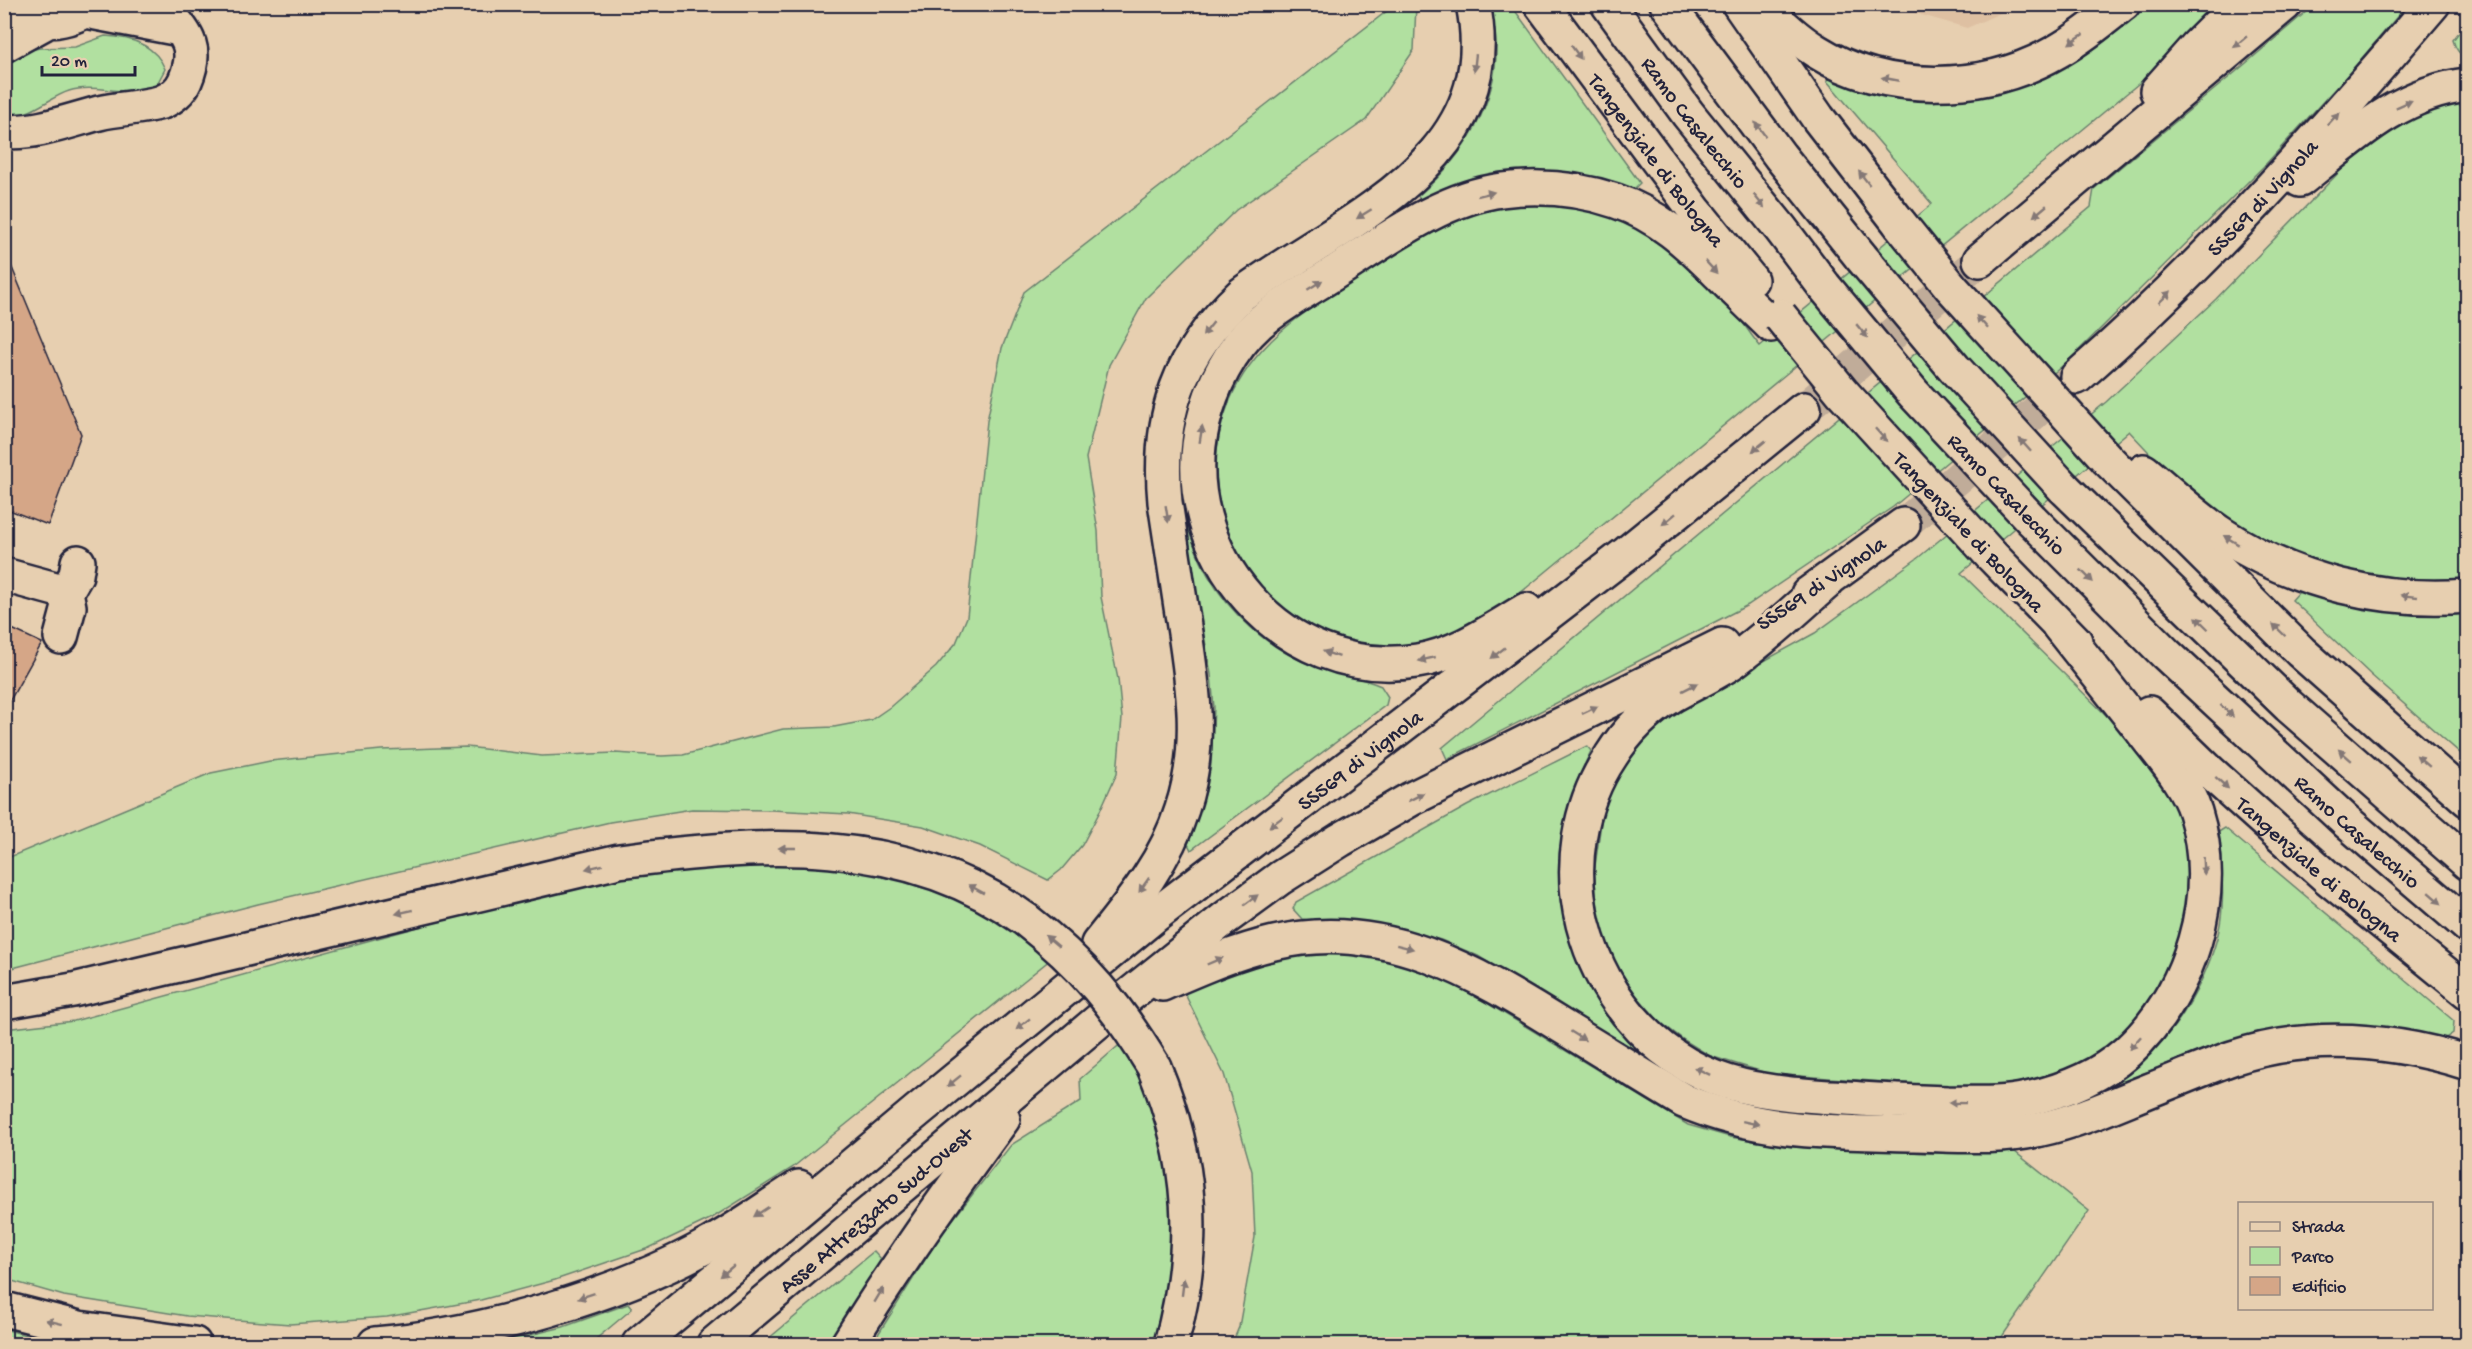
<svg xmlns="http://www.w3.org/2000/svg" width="2472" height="1349" font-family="'Gochi Hand',sans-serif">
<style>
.built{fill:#dec0a2}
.green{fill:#b1e0a0;stroke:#6a816e;stroke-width:1.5}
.building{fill:#d5a687;stroke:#22223b;stroke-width:1.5}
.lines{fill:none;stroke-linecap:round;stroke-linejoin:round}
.highway-tunnel{stroke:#c0ac99;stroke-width:33;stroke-dasharray:33 16;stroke-linecap:butt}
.minor-casing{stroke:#22223b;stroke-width:38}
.highway-casing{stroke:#22223b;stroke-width:38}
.minor{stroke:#e7cfb0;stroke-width:33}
.highway{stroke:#e7cfb0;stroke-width:33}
.highway-bridge-casing{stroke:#22223b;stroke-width:38;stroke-linecap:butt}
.highway-bridge{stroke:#e7cfb0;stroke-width:33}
.oneway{fill:#847876}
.labels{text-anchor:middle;stroke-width:6;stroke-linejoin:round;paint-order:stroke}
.street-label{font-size:22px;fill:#22223b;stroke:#e7cfb0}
</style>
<rect width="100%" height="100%" fill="#e7cfb0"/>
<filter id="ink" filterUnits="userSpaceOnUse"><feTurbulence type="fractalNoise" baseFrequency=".0167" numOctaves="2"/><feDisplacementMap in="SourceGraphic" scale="12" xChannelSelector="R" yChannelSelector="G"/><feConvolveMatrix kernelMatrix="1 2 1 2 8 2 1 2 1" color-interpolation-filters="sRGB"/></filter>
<g filter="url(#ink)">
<path class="built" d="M1887 5H2018L1967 28Z"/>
<path class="green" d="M1396 4 1416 5 1414 50 1366 120 1236 210 1146 298 1109 365 1086 458 1098 531 1101 597 1118 679 1122 718 1117 773 1099 813 1082 845 1061 870 1048 880 980 846 923 826 848 814 771 810 692 809 610 822 258 904 5 970V859L211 773 270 761 381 750 467 747 542 756 615 753 662 756 683 755 783 729 834 727 871 720 890 707 936 667 956 643 967 617 987 421 1002 348 1024 292Z
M1492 5H1511L1640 183 1633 190C1556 163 1493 166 1420 200L1418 196C1463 158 1499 103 1496 41 1495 29 1492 17 1492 5Z
M2146 5H2222L2155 70 1502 608C1469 625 1437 647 1398 648 1271 650 1180 518 1230 400 1254 342 1307 310 1358 277 1392 255 1427 230 1465 215 1514 197 1590 202 1636 225 1647 231 1657 241 1667 249 1682 260 1699 270 1712 283 1731 301 1743 326 1760 346L1932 204 1827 81 1831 77C1858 87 1886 95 1915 99 1937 101 1958 97 1979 93 1994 90 2010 88 2024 84 2071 70 2112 39 2146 5Z
M2314 5H2407L2351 71 2265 165 2067 362 1893 507 1748 605 1447 759 1442 748 2091 207 2094 189 2238 70Z
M2467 22V57C2459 55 2455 48 2453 40Z
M105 36C130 37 155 44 165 69L156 86C127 99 97 82 69 91 47 98 28 120 5 114L6 61 29 50 40 48 75 47Z
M2467 102V585L2354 576 2263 546 2177 482 2129 431 1961 573 2157 765 2172 789 2190 849 2187 921 2162 987 2113 1046 2057 1077 2020 1085 1988 1089 1770 1074 1710 1056 1684 1040 1659 1021 1637 996 1618 968 1603 935 1597 902 1594 873 1603 809 1619 774 1636 747 1659 725 1686 704 1815 633 1919 557 2106 402 2216 299 2347 164 2394 126 2431 110Z
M1180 502C1188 527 1195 553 1208 575 1229 612 1267 647 1306 663 1331 673 1357 676 1381 686L1388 697 1386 705 1191 850 1188 844 1206 791 1211 765 1214 708 1211 674Z
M2299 592C2355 605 2410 616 2467 612V759L2371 675 2292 600Z
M1587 746 1591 751C1559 814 1552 865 1570 934 1577 962 1588 989 1607 1012 1623 1033 1647 1051 1666 1069L1665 1072 1478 956 1441 940 1381 925 1351 920 1321 922 1302 919 1293 909 1296 902 1467 806Z
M2225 828 2454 1021 2453 1033 2444 1039C2382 1025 2319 1019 2256 1033 2211 1044 2166 1065 2122 1082L2116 1076C2133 1065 2149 1055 2163 1040 2192 1008 2220 950 2222 907 2224 882 2220 858 2217 833Z
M782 861 899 874 983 908 1051 959 792 1168 712 1218 649 1248 555 1280 481 1300 387 1317 290 1324 187 1316 64 1296 5 1279 4 1029 74 1021 554 890 645 871Z
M1358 953 1421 966 1482 1000 1688 1125 1730 1137 1793 1147 1930 1153 2015 1152 2089 1211 1997 1344H1232L1239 1327 1255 1237 1252 1171 1224 1074 1184 992 1248 967 1303 954Z
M1124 1041 1157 1110 1176 1214 1160 1344H872L940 1236 1011 1145 1081 1101 1080 1079Z
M874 1251 882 1260 831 1344H762Z
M628 1304 632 1309 590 1344H493L563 1327Z
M4 1329 55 1343 63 1344H5Z"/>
<path class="building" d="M5 251 81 434 48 525 4 508Z
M12 629 42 643 4 711V641Z"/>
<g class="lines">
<path class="highway-tunnel" d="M1804 409 1980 260
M1903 525 2073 380"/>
<g class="minor-casing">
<path id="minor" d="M4 7C30 29 70 23 95 4
M86 11 180 29
M4 45 46 22
M4 131C32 135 72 120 99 113 119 108 143 108 162 102 172 98 181 90 185 81 201 44 183 32 161 4
M4 575 66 592 76 575 78 562
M61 637 69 607 66 592"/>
</g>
<g class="highway-casing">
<g id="highway">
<path id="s1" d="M1541 4 1696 212 1751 280"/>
<path id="s2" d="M1608 4 1688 114 1781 229 1824 286"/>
<path d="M1667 4 1780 156 1861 257"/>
<path d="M1739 4 1818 118 1900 224"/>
<path d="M1760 4C1778 21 1795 38 1816 51 1886 95 1985 93 2056 52 2080 39 2101 21 2123 4"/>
<path d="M2157 91 2196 47 2239 4"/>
<path d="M2300 180C2351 139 2399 92 2468 85"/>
<path d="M1980 260 2285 4"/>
<path id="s3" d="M2077 377C2207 264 2321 135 2433 4"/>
<path d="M2108 460 2301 652 2468 800"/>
<path d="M2144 471C2170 492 2195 517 2223 535 2295 582 2382 603 2468 596"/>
<path d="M2064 488 2289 706 2468 863"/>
<path id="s4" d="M2031 519 2166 654 2347 822 2468 926"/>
<path d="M1990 554 2075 641"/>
<path d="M1826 583C1796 609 1767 637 1735 660 1715 674 1694 683 1673 695 1648 710 1626 732 1611 756 1578 805 1569 868 1583 924 1603 1002 1662 1068 1742 1086 1780 1095 1821 1096 1860 1099 1890 1101 1919 1102 1948 1103 1974 1103 2002 1105 2027 1099 2063 1091 2099 1077 2127 1052 2191 993 2221 895 2195 812 2186 783 2161 756 2143 732 2115 697 2087 661 2059 626"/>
<path d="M1808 594 1903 525"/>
<path d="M1526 610C1492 630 1457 655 1417 661 1284 682 1172 552 1203 423 1211 387 1231 348 1259 323 1281 304 1309 289 1334 273 1385 241 1441 198 1502 190 1540 185 1580 189 1616 201 1658 215 1688 243 1719 274 1736 292 1754 308 1771 325"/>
<path id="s5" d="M2149 713 2210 772 2328 878 2468 992"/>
<path d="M1098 944C1131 903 1166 861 1182 809 1203 746 1193 684 1183 620 1177 581 1171 542 1165 502 1157 416 1179 353 1242 294 1343 220 1506 161 1473 4"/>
<path d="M1162 984C1199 968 1235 952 1274 943 1383 917 1475 972 1563 1027 1604 1052 1644 1077 1684 1101 1762 1134 1832 1132 1915 1134 1957 1135 2000 1139 2041 1129 2078 1121 2113 1105 2148 1091 2176 1080 2204 1068 2232 1058 2309 1032 2391 1039 2468 1063"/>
<path d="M4 1002 73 990 619 861C760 843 905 832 1026 920"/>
<path d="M1154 1067C1193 1162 1198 1245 1171 1344"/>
<path d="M4 1309 79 1328 194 1344"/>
<path d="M375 1344C481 1335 617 1296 710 1244 741 1227 769 1206 799 1187"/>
<path id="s6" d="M639 1344 916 1112 1153 917 1627 553 1804 409"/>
<path id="s7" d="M714 1344 1122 1001 1224 919 1280 878 1340 840 1411 799 1722 645"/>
<path d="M848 1344C896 1266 949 1192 1003 1119"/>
</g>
</g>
<use href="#minor" class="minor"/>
<use href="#highway" class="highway"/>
<g class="highway-bridge-casing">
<path id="highway-bridge" d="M1900 224 1951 287 2108 460
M1861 257 1955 369 2064 488
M1824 286 1913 393 2031 519
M1780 316 1842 392 1990 554
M1026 920C1083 964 1117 1006 1154 1067"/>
</g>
<use href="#highway-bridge" class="highway-bridge"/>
</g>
<defs><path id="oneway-solid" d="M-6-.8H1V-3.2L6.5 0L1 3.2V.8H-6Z" transform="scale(1.5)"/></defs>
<g class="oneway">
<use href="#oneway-solid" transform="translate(2076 39) rotate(146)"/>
<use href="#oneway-solid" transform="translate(2240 42) rotate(140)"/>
<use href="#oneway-solid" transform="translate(1576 52) rotate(54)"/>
<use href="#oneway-solid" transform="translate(1475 63) rotate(96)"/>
<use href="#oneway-solid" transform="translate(1890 79) rotate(-169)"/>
<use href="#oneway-solid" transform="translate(2404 104) rotate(-24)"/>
<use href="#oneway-solid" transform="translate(2333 119) rotate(-47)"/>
<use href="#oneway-solid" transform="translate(1760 129) rotate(-127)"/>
<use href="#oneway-solid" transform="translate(1864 178) rotate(-128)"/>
<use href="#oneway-solid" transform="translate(1486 194) rotate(-14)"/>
<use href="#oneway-solid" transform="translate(1759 201) rotate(51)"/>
<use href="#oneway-solid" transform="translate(2040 211) rotate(140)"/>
<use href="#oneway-solid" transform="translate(1364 214) rotate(148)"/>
<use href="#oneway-solid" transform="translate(1711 267) rotate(47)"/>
<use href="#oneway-solid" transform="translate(1315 285) rotate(-32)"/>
<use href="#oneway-solid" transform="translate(2165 297) rotate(-44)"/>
<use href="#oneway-solid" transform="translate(1982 322) rotate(-132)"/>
<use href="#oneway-solid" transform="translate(1208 329) rotate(128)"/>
<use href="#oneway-solid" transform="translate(1862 331) rotate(50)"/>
<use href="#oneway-solid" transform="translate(1201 434) rotate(-81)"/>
<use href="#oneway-solid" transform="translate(1881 435) rotate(48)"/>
<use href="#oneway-solid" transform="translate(2025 445) rotate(-132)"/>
<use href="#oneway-solid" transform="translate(1759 446) rotate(141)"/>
<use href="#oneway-solid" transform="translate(1167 514) rotate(81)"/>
<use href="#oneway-solid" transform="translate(1669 519) rotate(141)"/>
<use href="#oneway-solid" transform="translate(2231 540) rotate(-149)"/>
<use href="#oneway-solid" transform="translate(2087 576) rotate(45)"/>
<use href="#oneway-solid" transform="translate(2409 596) rotate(-173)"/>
<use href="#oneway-solid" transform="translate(2202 623) rotate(-136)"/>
<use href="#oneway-solid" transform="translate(2279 630) rotate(-136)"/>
<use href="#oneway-solid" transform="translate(1498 653) rotate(142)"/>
<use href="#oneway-solid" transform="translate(1331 654) rotate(-161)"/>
<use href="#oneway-solid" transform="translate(1427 659) rotate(167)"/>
<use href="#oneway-solid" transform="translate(1690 687) rotate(-27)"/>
<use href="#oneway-solid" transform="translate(1590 710) rotate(-26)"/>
<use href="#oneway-solid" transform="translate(2227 711) rotate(43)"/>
<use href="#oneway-solid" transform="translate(2345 755) rotate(-139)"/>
<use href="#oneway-solid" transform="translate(2423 761) rotate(-139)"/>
<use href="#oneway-solid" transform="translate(2222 783) rotate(42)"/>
<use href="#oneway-solid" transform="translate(1416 797) rotate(-27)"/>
<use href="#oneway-solid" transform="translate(1276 822) rotate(143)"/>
<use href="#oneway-solid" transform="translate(787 848) rotate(-180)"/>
<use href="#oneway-solid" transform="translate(2204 866) rotate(88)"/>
<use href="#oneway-solid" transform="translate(594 867) rotate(166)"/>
<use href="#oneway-solid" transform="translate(1144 885) rotate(125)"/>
<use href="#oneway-solid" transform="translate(976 889) rotate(-151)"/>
<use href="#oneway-solid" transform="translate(2435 898) rotate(41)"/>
<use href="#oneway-solid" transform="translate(1251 900) rotate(-36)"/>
<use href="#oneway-solid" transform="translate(404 912) rotate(167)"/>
<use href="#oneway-solid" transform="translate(1052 941) rotate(-140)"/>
<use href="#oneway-solid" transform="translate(1405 947) rotate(14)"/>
<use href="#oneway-solid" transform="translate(1215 961) rotate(-23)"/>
<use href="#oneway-solid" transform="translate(1023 1024) rotate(141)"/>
<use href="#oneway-solid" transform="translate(1578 1036) rotate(32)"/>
<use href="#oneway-solid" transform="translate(2135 1043) rotate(132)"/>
<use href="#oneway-solid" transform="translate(1702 1071) rotate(-155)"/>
<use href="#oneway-solid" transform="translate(954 1081) rotate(141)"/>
<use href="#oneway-solid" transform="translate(1957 1103) rotate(-179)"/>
<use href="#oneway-solid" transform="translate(1751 1123) rotate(12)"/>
<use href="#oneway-solid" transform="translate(761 1212) rotate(147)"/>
<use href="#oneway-solid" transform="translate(727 1271) rotate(140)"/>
<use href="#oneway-solid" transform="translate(1183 1287) rotate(-83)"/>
<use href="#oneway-solid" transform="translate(879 1295) rotate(-59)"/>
<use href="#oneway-solid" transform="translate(586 1296) rotate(161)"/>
<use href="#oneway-solid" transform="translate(54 1322) rotate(-166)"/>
</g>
</g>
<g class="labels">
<g class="street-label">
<text dy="8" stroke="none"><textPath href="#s2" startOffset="147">Ramo Casalecchio</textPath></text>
<text dy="8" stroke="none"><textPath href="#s1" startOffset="194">Tangenziale di Bologna</textPath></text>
<text dy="8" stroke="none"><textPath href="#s3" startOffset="258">SS569 di Vignola</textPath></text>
<text transform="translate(2008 493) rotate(46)" y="8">Ramo Casalecchio</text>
<text transform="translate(1970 531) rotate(47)" y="8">Tangenziale di Bologna</text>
<text transform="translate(1820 582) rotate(-34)" y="8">SS569 di Vignola</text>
<text dy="8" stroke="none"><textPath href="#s6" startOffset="928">SS569 di Vignola</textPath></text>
<text dy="8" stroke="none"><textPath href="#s4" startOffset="452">Ramo Casalecchio</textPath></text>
<text dy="8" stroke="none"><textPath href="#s5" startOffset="231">Tangenziale di Bologna</textPath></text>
<text dy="8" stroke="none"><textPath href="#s7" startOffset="210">Asse Attrezzato Sud-Ovest</textPath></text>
</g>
</g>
<rect width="2472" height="1349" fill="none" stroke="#e7cfb0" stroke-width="24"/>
<rect x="12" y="12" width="2448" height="1325" fill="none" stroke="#22223b" stroke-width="2" filter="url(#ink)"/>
<rect x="2238" y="1202" width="195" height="108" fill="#e7cfb0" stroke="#988a81" stroke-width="1.5"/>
<rect x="2250" y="1222" width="30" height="9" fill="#e7cfb0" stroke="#988a81" stroke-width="1.5"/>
<text x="2292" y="1232" font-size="18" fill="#22223b">Strada</text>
<rect x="2250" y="1247" width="30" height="18" fill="#b1e0a0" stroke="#988a81" stroke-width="1.5"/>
<text x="2292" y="1262" font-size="18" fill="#22223b">Parco</text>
<rect x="2250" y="1277" width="30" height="18" fill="#d5a687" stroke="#988a81" stroke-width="1.5"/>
<text x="2292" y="1292" font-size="18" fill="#22223b">Edificio</text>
<path d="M42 66v9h93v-9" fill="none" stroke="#22223b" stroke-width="3"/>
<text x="51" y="66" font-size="18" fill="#22223b" stroke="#e7cfb0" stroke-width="4.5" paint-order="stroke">20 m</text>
</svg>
